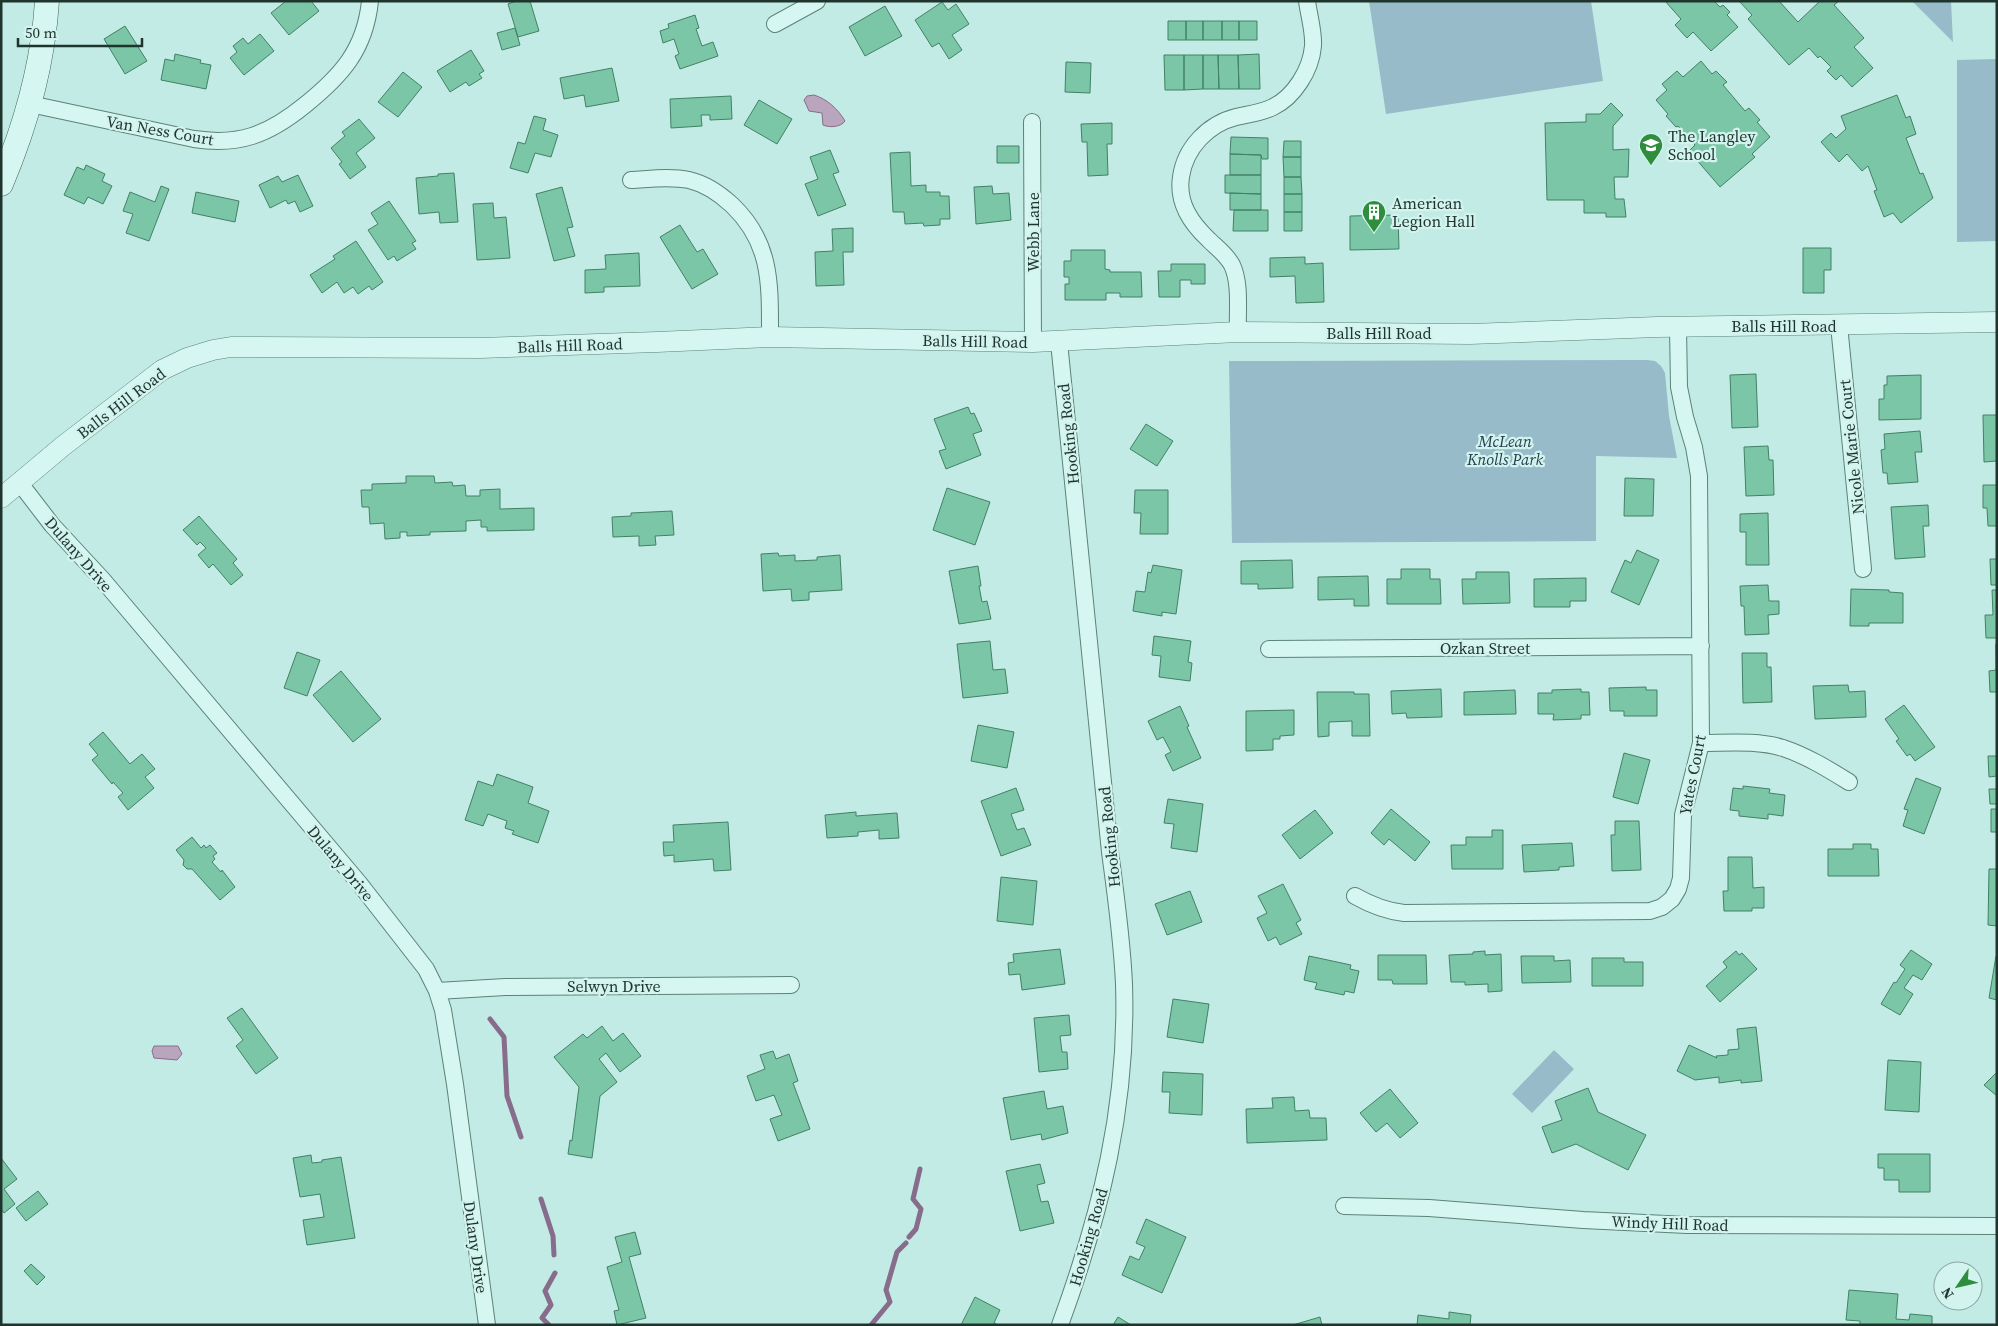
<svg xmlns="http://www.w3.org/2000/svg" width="1998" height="1326" font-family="'Source Serif 4',serif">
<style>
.green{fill:#97bbc8}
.water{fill:#baa5be;stroke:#886c8b}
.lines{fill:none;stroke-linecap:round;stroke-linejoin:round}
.stream{stroke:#886c8b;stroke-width:5}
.building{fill:#7bc6a6;stroke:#428165}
.minor-casing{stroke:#5b8377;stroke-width:18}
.tertiary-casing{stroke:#5b8377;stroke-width:21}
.secondary-casing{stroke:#3e6558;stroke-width:25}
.minor{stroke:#d5f6f1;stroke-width:16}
.tertiary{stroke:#d5f6f1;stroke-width:20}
.secondary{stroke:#d5f6f1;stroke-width:24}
.labels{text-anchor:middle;stroke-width:4.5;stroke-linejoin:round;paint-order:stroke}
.street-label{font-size:16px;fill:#1e342c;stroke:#d2f3ee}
.poi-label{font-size:16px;fill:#1e342c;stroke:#d2f3ee;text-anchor:start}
.park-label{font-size:16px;font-style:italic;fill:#263e4f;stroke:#d2f3ee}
</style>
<rect width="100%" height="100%" fill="#c3ebe5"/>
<path class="green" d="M1369 1H1591L1603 81 1386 114Z
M1912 1H1951L1953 42Z
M1997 59V241L1957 242V60Z
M1647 360 1655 361 1661 366 1665 373 1669 416 1677 458 1596 456V541L1232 543 1229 361Z
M1554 1050 1574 1069 1532 1113 1512 1094Z"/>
<path class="water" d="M814 95C827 99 838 109 845 121 841 127 830 128 823 125L822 113 809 111 804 100 807 96Z
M154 1046H178L182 1054 177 1060 154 1058 152 1051Z"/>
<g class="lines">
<path class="stream" d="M490 1019 504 1037 507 1096 521 1137
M541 1199 553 1236 554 1255
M909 1237 916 1229 921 1209 913 1199 920 1169
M549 1325 542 1318 551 1305 545 1291 555 1273
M871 1325 890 1302 886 1290 897 1252 906 1243"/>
</g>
<path class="building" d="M286 1H311L319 11 289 35 271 13Z
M516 1H530L539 31 518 37 508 4Z
M1665 1H1714L1720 7 1723 5 1730 12 1727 15 1738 27 1711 51 1693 32 1687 38 1675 25 1681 19Z
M1739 1H1779L1798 22 1820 1H1839L1834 5 1864 38 1854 47 1873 68 1852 87 1841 75 1836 80 1827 71 1831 67 1820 56 1818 58 1809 48 1789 65 1748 19 1752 15Z
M942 2 948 10 956 4 969 24 952 35 962 50 949 59 939 43 932 47 915 20Z
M885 6 902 36 865 56 849 27Z
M695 15 699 28 696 29 702 46 713 42 718 56 680 69 675 56 679 54 674 39 663 43 660 31 669 28 668 24Z
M1168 21H1186V40H1168Z
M1186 21H1203V40H1186Z
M1203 21H1222V40H1203Z
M1222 21H1239V40H1222Z
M1239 21H1257V40H1239Z
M125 26 147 61 125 74 104 39Z
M515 28 520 45 502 50 497 33Z
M260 34 274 51 244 75 230 58 237 52 233 46 243 38 248 44Z
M471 50 484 71 479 74 482 78 469 86 466 82 450 92 437 71Z
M175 54 201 60 200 63 211 65 206 89 161 80 165 59 174 61Z
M1259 54 1260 89H1239L1238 55Z
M1164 55H1184V90H1165Z
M1184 55H1203V89L1184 90Z
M1203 55H1218L1219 89H1203Z
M1218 55H1238L1239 89H1219Z
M1701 61 1712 74 1716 71 1727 82 1723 85 1745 111 1749 108 1760 120 1757 122 1770 137 1752 154 1755 157 1720 187 1689 151 1695 145 1678 126 1676 127 1666 116 1668 114 1656 100 1667 90 1662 84 1677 71 1683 77Z
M1066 62 1091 63 1090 93 1065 92Z
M612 68 619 101 586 107 584 95 564 99 560 78Z
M403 72 422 87 398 117 378 102Z
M1897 95 1906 118 1910 116 1916 134 1906 138 1920 174 1923 173 1933 198 1901 223 1893 213 1884 217 1874 191 1877 190 1868 166 1862 171 1847 154 1839 162 1821 142 1831 133 1836 138 1846 129 1841 116Z
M731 96 732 119 710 120V115H701L702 126 671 128 670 99Z
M759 100 792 119 777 144 744 125Z
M1611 103 1623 115 1613 126V150L1629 149 1628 177H1614L1615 199H1624L1626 217H1606V213H1584V200H1547L1545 123 1586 122V114H1600Z
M534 116 546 119 543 130 558 135 551 157 535 153 528 173 510 168 518 142 525 144Z
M359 119 375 138 356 153 366 167 350 179 339 164 342 162 331 148 345 136 342 132Z
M1112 123V144H1107L1108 175 1088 176 1087 142H1082L1081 124Z
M1231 137 1268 138V159H1262L1261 155 1230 154Z
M1284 141H1301V157H1283Z
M997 146H1019V163H997Z
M830 150 839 172 833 174 846 205 818 216 805 184 818 179 810 157Z
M910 152 911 186 926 185V192H940V196H949L950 219H940V225L924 226 923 223 905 224 904 212H893L890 153Z
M1230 154 1261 155V175H1230Z
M1283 157H1301V177H1284Z
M86 165 105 174 102 181 112 186 103 204 88 197 84 204 64 195 77 167 84 170Z
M454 173 458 222 440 223 439 212 419 214 416 178 438 176V174Z
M298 175 313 206 300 212 295 201 288 204 286 200 270 208 259 185 278 176 282 182Z
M1225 175H1261V194L1225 193Z
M1284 177H1301L1302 194H1284Z
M161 186 169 189 149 241 126 233 133 214 123 211 130 192 155 202Z
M992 186 993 194 1009 193 1011 220 976 224 974 187Z
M562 187 573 227 567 228 575 256 554 261 536 194Z
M196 192 239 201 235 222 192 213Z
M1230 193 1261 194V210H1230Z
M1284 194H1302V212H1284Z
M389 201 416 241 412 243 416 249 397 261 394 256 388 260 368 230 378 224 371 213Z
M493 203 494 218 506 217 510 258 477 260 473 204Z
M1234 210H1268V231H1233Z
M1284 212H1302V231H1284Z
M1398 215 1399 249 1350 250V216Z
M680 225 697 252 703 249 718 274 692 289 660 237Z
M853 228V252H843L844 285 816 286 815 252 833 251 832 229Z
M356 241 383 282 372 290 369 286 358 294 353 287 344 293 337 282 322 293 310 275 335 259 333 256Z
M1803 248H1831V270H1824V293H1803Z
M1071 250H1105V269L1110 270V272H1141L1142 297H1120V293H1106V300H1065V284H1069V277H1064V261H1071Z
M639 253 640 286 604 287V292L585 293V270L606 269 605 255Z
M1305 257V264L1323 263 1324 302 1296 303 1295 276 1270 277V258Z
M1171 264H1205V284H1191V280H1180V297H1159L1158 271H1171Z
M1756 374 1758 427 1732 428 1730 375Z
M1921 375V419L1879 420V399H1884V385H1887V376Z
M968 407 971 414 974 413 982 431 973 434 981 455 946 469 939 451 946 449 934 419Z
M1983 415H1997V461L1984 462Z
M1146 424 1173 441 1157 466 1130 449Z
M1920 431 1922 452H1915L1918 482 1888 484 1887 473H1883L1881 450 1885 449 1884 434Z
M1768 446 1769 460H1773L1774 495 1746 496 1744 447Z
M406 476H434L435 483 452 482 453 486 465 485 466 496H480V490L500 489V509L534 508V530L487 531V527H481V520L466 521V531L430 532V535L407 536V532H400V538L385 539 384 523 370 524 369 507H362L361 490H372V484L406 483Z
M1625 478 1654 479 1653 516H1624Z
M1983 485H1997V526H1988L1987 508H1983Z
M947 488 990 502 975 545 933 530Z
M1135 490H1168V534H1140L1141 513H1134Z
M1928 505 1929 526H1923L1925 557 1895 559 1891 507Z
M672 511 674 535 655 536 656 545 639 546V536L613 537 612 517 631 516V513Z
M1768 513 1769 565H1746V532H1740V514Z
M199 516 237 559 233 563 243 575 231 585 213 564 209 568 198 555 206 548 200 542 197 545 183 530Z
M1637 550 1659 560 1639 605 1611 592 1625 560 1631 563Z
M778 553 779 556 795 555V561L817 560V557L840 555 842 590 809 592V600L792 601 791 589 763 591 761 554Z
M1990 559H1997V585H1991Z
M1292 560 1293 588 1258 589V584H1241V561Z
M1153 565 1182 570 1176 614 1162 612V616L1133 611 1136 591 1145 592 1148 572 1151 573Z
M978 566 981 586H979L982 602 987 601 991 619 959 624 949 571Z
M1401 569H1430V579H1440L1441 604H1387V579H1401Z
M1476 572H1509L1510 603 1463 604 1462 579H1476Z
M1368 576 1369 606H1354V599L1318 600V577Z
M1586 578V601H1570V607H1534V579Z
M1768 585 1769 601H1779V614L1768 615 1769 634 1745 635 1744 606H1741L1740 586Z
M1851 589 1889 590V592L1903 593V623H1869V626H1850Z
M1992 590H1997V638H1986L1985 615H1993Z
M1154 636 1191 641 1188 662 1192 663 1190 681 1159 677 1161 656 1152 655Z
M990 641 993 670 1005 669 1008 693 963 698 957 644Z
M1996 644 1997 692H1990L1989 671 1996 670Z
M297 652 320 660 307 696 284 688Z
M1742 653H1767V667H1771L1772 702 1743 703Z
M341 671 381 719 353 742 313 695Z
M1848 685 1849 692 1865 691 1866 717 1815 719 1813 686Z
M1646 687V690H1657V716H1624V711H1610L1609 688Z
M1441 689 1442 717 1407 718 1406 713 1392 714 1391 691Z
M1581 689V692H1589L1590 715H1581V719L1553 720 1554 714H1538V693H1552V690Z
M1515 690 1516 714 1464 715V692Z
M1317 692H1354V694H1369L1370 736H1352V721L1329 722V736L1318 737Z
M1904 705 1935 747 1915 761 1910 754 1907 756 1896 741 1899 739 1885 719Z
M1180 706 1189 726 1187 727 1201 758 1173 771 1165 755 1171 752 1163 737 1157 740 1148 721Z
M1294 710V735L1280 736V739H1273V750L1246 751V711Z
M978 725 1014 732 1007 768 971 761Z
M103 732 130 764 142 754 155 769 145 777 154 788 128 810 118 797 123 793 113 782 112 784 92 760 98 755 89 744Z
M1624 753 1650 760 1638 804 1613 797Z
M1988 756H1997V776L1989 777Z
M497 774 533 787 528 803 549 811 538 843 512 834 514 831 505 828 507 821 488 814 483 826 465 820 478 781 493 786Z
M1916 778 1941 788 1924 834 1903 826 1908 810 1904 809Z
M1743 786 1770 789 1769 793 1785 795 1783 816 1768 814V819L1739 816V811L1730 810 1733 788 1743 789Z
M1016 788 1024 810 1011 814 1017 830 1024 828 1031 845 1001 856 981 801Z
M1989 789H1997V804H1990Z
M1168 799 1203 804 1197 852 1171 848 1174 824 1164 823Z
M1391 809 1430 842 1415 861 1389 839 1384 845 1371 833Z
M1991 809H1997V832H1991Z
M1315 810 1333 833 1300 859 1282 835Z
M856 812V816L897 813 899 838 879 839V830L858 832V836L827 838 825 815Z
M1615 821H1639L1641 870 1612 871 1611 835H1615Z
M728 822 731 870 714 871 713 859 674 862V855L664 856 663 842H674L673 825Z
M1492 830H1503V869H1452L1451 845H1466V837H1492Z
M192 837 201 848 204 845 206 848 210 845 217 853 213 856 215 859 212 862 221 872 222 870 235 887 220 900 192 869H187L183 865 184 860 176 850Z
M1572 843 1574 866 1559 867V870L1524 872 1522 845Z
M1853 844H1871V849H1878L1879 876H1828V849H1853Z
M1728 857H1752L1753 888 1764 887V908H1752V911H1724L1723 891H1728Z
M1989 869H1997V926L1988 925Z
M1001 877 1037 881 1033 925 997 921Z
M1283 884 1301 920 1296 923 1302 934 1280 945 1276 937 1268 941 1257 918 1267 913 1258 896Z
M1190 891 1202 922 1167 935 1155 904Z
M1060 949 1065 984 1022 990 1020 974 1009 975 1008 963 1014 962 1013 954Z
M1911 950 1932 964 1922 980 1913 975 1904 988 1913 994 1900 1015 1881 1004 1894 982 1896 983 1905 969 1900 965Z
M1485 951V955L1501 954 1502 991 1488 992V984L1465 985V982H1451L1449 955 1473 954V952Z
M1736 951 1739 955 1742 953 1757 969 1720 1002 1706 986 1727 967 1723 962Z
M1378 955H1426L1427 984H1393L1392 980H1378Z
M1309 956 1351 965 1350 969 1359 971 1354 993 1345 991 1344 995 1315 989 1317 983 1304 980Z
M1521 956H1554V961L1570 960 1571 982 1522 983Z
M1996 956H1997V1000L1989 998Z
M1592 958H1624V962H1643V986H1592Z
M1173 999 1209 1004 1203 1043 1167 1037Z
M242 1008 278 1058 256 1074 236 1046 243 1040 227 1018Z
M1069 1015 1071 1035 1060 1036 1062 1052H1067L1068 1069 1039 1072 1034 1018Z
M602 1026 613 1041 623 1033 641 1056 620 1072 606 1053 599 1059 617 1082 600 1096 592 1158 568 1154 570 1140 572 1141 579 1087 554 1057 583 1034 587 1038Z
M1756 1027 1762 1081 1741 1083V1080L1719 1083V1077L1695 1080 1677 1071 1689 1045 1717 1058 1716 1056 1728 1055V1050L1739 1049 1737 1029Z
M773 1051 776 1059 789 1054 798 1081 793 1083 810 1129 778 1141 770 1119 782 1115 774 1095 756 1101 747 1076 765 1069 760 1055Z
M1888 1060 1921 1062 1919 1112 1885 1110Z
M1163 1072 1203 1074 1202 1115 1169 1113 1170 1092H1162Z
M1997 1072V1096L1984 1085Z
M1588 1088 1598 1112 1646 1135 1628 1170 1576 1144 1552 1153 1542 1127 1562 1120 1555 1101Z
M1390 1089 1418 1123 1400 1138 1387 1123 1376 1132 1360 1113Z
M1044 1091 1047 1109 1063 1106 1068 1133 1042 1140 1041 1134 1011 1140 1003 1098Z
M1294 1097 1295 1111 1309 1110 1310 1118H1326L1327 1140 1247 1143 1246 1109 1273 1108 1272 1098Z
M1878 1154H1930V1192H1899V1180H1884V1168H1878Z
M311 1155 312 1163 322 1162V1160L341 1157 355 1238 307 1245 303 1220 324 1217 320 1194 300 1197 293 1158Z
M1 1158 17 1179 4 1189 15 1204 4 1213 1 1209Z
M1040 1164 1045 1183 1037 1185 1041 1202 1048 1201 1054 1223 1020 1231 1006 1171Z
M38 1191 48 1204 26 1221 16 1208Z
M1146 1219 1186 1237 1162 1293 1122 1275 1130 1256 1139 1260 1145 1247 1136 1243Z
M635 1232 641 1254 629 1257 646 1318 617 1325 614 1311 619 1310 607 1267 622 1262 615 1237Z
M31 1264 45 1277 37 1285 24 1271Z
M1849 1290 1898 1294 1896 1319 1909 1320 1910 1314 1932 1316V1325H1860V1321L1846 1320Z
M975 1297 1000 1310 994 1323 998 1325H961Z
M1449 1312 1471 1315 1470 1325H1417L1418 1315 1449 1319Z
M1118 1317 1131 1325H1113Z
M1320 1317 1322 1325H1293Z"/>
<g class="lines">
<g class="minor-casing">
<path id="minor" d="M775 24 817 1
M30 104 194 139C214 142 233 142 252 136 271 130 289 118 305 105 341 76 365 50 370 1
M1032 122 1033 342
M631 180C650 179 670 176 689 180 706 184 719 193 732 205 772 243 770 285 770 337
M1839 325 1863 569
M1238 332C1237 311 1241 284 1232 265 1226 254 1217 248 1209 240 1191 223 1177 203 1181 177 1185 148 1208 124 1236 117 1249 114 1261 113 1273 107 1294 97 1311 70 1313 46 1314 32 1309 16 1307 1
M1059 342 1110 852C1116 896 1122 939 1124 984 1128 1105 1101 1213 1060 1325
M19 482 52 525 102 579 359 883 426 969 437 991 443 1010 455 1084 487 1325
M1269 649 1701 646
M1701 743C1727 743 1757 740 1783 748 1807 756 1828 769 1849 782
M1355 896C1371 905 1385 911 1404 913L1650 911 1662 907 1672 899 1678 889 1681 878 1683 815 1701 743 1699 476 1694 447 1685 417 1679 387 1678 327
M437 991 505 987 791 985
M1344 1206 1429 1208 1583 1220 1687 1225 1997 1226"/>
</g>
<g class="tertiary-casing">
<path id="tertiary" d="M1 498 63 446 162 370 187 358 213 350 231 347 480 348 657 342 770 337 1033 342 1238 332 1470 334 1657 327 1997 322"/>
</g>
<g class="secondary-casing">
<path id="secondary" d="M1 184C26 125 43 65 47 1"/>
</g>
<use href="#minor" class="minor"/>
<use href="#tertiary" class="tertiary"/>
<use href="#secondary" class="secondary"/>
</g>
<defs>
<g id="school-pin" transform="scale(1.25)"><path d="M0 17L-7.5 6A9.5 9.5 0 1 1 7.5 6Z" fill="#2f8e3d" stroke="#d2f3ee"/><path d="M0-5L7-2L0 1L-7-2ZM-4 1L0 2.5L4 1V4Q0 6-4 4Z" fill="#fff"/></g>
<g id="building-pin" transform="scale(1.25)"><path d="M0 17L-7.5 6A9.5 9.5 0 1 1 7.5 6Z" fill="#2f8e3d" stroke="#d2f3ee"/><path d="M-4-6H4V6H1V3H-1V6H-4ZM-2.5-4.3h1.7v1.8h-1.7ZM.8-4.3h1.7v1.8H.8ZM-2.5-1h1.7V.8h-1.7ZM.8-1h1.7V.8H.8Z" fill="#fff"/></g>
</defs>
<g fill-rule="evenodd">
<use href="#school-pin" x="1651" y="145"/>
<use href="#building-pin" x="1374" y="212"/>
</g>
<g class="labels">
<g class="street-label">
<text transform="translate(160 130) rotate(10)" y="6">Van Ness Court</text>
<text transform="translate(1033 232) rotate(-90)" y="6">Webb Lane</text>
<text x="1784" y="332">Balls Hill Road</text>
<text x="1379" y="339">Balls Hill Road</text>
<text transform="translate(975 341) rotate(1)" y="6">Balls Hill Road</text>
<text transform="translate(570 345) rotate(-2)" y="6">Balls Hill Road</text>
<text transform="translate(121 403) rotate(-37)" y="6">Balls Hill Road</text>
<text transform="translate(1068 434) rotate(-96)" y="6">Hooking Road</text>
<text transform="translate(1851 447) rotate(-96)" y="6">Nicole Marie Court</text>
<text transform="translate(79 554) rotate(49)" y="6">Dulany Drive</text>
<text x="1485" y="654">Ozkan Street</text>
<text transform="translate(1692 775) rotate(-79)" y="6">Yates Court</text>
<text transform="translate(1109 837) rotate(-96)" y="6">Hooking Road</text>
<text transform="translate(341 863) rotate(50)" y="6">Dulany Drive</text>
<text x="614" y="992">Selwyn Drive</text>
<text transform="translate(1670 1223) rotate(2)" y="6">Windy Hill Road</text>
<text transform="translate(1088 1237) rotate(-74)" y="6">Hooking Road</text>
<text transform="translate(476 1247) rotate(82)" y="6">Dulany Drive</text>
</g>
<g class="poi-label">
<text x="1668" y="142">The Langley<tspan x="1668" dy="18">School</tspan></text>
<text x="1392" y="209">American<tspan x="1392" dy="18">Legion Hall</tspan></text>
</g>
<g class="park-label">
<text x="1505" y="447">McLean<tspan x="1505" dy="18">Knolls Park</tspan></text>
</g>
</g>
<rect width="1998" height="1326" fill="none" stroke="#1e342c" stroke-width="5"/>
<g transform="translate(1958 1286) rotate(236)"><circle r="24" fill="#d2f3ee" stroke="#8aa7a0"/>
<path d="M0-4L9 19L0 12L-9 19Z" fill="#2f8e3d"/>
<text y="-8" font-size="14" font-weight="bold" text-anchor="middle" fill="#1e342c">N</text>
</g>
<path d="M18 38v8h124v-8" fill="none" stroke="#1e342c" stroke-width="2.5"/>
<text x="25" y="38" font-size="15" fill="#1e342c" stroke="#d2f3ee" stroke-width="4" paint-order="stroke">50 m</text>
</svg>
